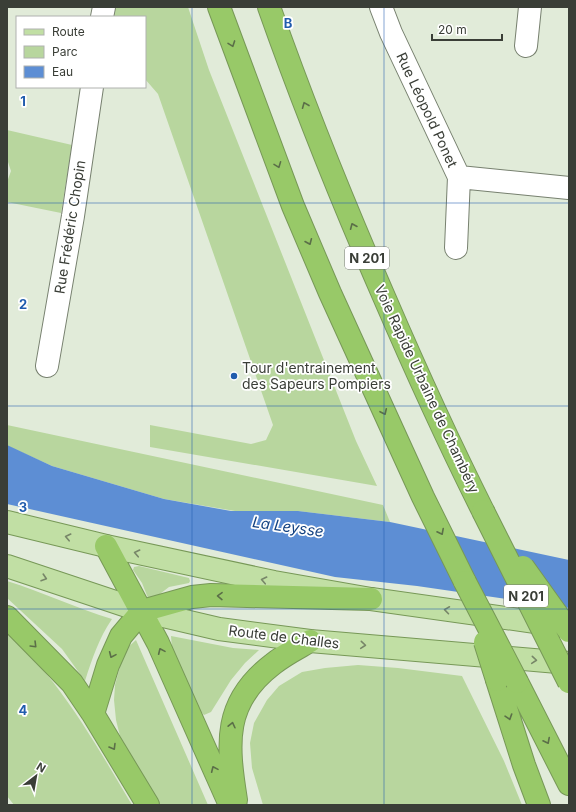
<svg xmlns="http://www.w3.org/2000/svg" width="576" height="812" font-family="Inter,sans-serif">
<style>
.green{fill:#b8d69e}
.water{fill:#5d8ed4}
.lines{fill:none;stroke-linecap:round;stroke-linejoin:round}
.street-casing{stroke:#77806f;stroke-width:24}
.primary-casing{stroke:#779857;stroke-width:24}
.highway-casing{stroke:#779857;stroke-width:24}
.street{stroke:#fff;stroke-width:22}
.primary{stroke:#c1dfa4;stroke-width:22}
.highway{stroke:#98c968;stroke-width:22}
.highway-bridge-casing{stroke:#779857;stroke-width:24;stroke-linecap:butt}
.highway-bridge{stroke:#98c968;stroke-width:22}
.oneway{stroke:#5b6f48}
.oneway2{stroke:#778668}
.grid{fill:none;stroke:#215cae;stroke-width:1;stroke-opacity:0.55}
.poi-dot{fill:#215cae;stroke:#fff;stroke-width:1.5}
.labels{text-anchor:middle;stroke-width:3.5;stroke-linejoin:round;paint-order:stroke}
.shield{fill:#fff;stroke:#757873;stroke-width:1}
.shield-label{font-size:13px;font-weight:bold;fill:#3a3e37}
.street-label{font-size:14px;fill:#3a3e37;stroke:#fff}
.poi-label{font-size:14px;fill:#3a3e37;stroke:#fff;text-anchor:start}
.water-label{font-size:15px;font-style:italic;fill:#134282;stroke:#fff}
.grid-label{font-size:13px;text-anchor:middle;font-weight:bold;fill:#215cae;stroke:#fff;stroke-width:3.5;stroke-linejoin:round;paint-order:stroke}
</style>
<rect width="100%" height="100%" fill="#e1ebd9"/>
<path class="green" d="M114 7H188L209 70 356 441 377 486 150 447V425L251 444 266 440 273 425 158 94 145 79V17H112Z
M7 130 72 145 61 213 7 202V182L11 171 7 159Z
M7 425 383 505 390 522 298 511H235L164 499 52 466 10 447 7 445Z
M139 566 189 578 190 581 189 583 169 587 152 600 148 598 142 583 133 570 134 567Z
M7 581C42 592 76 608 112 619 99 638 92 659 85 681L62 649 7 598Z
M7 633C23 649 39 664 53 682 83 721 107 763 132 805H14L7 796Z
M171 636 233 648 259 650 245 663 231 680 211 712 204 715 200 711 172 649Z
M136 640 208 805H160L120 736 116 720 114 700 115 685 122 659 127 648Z
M358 665 398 668 462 676 504 761 522 805H263L252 768 250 743 254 723 267 700 279 686 302 672 325 668Z"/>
<path class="water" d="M7 445 52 466 164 499 231 511H298L390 522 569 560V608L417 586 335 577 7 504Z"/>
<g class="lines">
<g class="street-casing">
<path id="street" d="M381 7 391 33 459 177 569 188
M102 17 104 7
M526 46 530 7
M456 248 459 177
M47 366 73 216 92 87"/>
</g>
<g class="primary-casing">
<path id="primary" d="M7 522 106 546 274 582 371 599 556 625
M7 566 142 611 219 629 310 641 569 663"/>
</g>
<g class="highway-casing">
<path id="highway" d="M219 7 293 206 330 293 423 497 465 582
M269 7C304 106 343 203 385 299 416 371 448 441 483 511
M106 546 158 643 230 805
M7 617 72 683 93 714 148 805
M497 680 524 765 539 805
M517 682 569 784
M93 714 108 665 121 636 142 611 192 597 211 595 371 599
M236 800C227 743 223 702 273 664 284 655 298 648 310 641"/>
</g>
<use href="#street" class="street"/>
<use href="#primary" class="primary"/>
<use href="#highway" class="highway"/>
<g class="highway-bridge-casing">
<path id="highway-bridge" d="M483 511 569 682
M523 567 569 631
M465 582 517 682
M485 642 497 680"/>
</g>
<use href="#highway-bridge" class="highway-bridge"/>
</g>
<defs><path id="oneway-chevron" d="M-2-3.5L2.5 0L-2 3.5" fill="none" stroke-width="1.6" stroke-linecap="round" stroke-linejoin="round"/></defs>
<g class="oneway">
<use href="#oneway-chevron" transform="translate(232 44) rotate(70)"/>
<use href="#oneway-chevron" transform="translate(305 105) rotate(-112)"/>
<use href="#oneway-chevron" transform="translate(278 165) rotate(69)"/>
<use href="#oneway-chevron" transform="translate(353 226) rotate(-113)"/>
<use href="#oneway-chevron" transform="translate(309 242) rotate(67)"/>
<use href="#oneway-chevron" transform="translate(384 412) rotate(65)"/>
<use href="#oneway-chevron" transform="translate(441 532) rotate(63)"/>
<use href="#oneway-chevron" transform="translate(220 596) rotate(-179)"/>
<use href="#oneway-chevron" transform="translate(34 645) rotate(45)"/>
<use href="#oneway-chevron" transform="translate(161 651) rotate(-114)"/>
<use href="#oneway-chevron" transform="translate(112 655) rotate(114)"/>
<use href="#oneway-chevron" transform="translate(509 717) rotate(72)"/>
<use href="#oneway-chevron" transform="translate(232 725) rotate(-77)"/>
<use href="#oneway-chevron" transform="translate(547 741) rotate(63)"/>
<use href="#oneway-chevron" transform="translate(113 747) rotate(59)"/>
<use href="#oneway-chevron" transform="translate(214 769) rotate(-114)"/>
</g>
<g class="oneway2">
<use href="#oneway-chevron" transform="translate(68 537) rotate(-167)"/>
<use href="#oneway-chevron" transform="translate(137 553) rotate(-168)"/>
<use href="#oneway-chevron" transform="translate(44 578) rotate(18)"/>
<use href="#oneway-chevron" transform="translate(264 580) rotate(-168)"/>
<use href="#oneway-chevron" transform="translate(447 610) rotate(-172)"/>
<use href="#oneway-chevron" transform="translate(363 645) rotate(5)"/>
<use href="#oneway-chevron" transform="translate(534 660) rotate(5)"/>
</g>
<path class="grid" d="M192 7V805M384 7V805M7 203H569M7 406H569M7 609H569"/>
<circle class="poi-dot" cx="234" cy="376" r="4"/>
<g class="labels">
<g class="shield">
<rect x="345" y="247" width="44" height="22" rx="3"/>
<rect x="504" y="585" width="44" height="22" rx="3"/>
</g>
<g class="shield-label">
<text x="367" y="263">N 201</text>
<text x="526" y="601">N 201</text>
</g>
<g class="street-label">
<text transform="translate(427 110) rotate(65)" y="5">Rue Léopold Ponet</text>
<text transform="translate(70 227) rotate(-81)" y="5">Rue Frédéric Chopin</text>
<text transform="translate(427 389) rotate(65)" y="5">Voie Rapide Urbaine de Chambéry</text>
<text transform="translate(284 637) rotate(7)" y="5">Route de Challes</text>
</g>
<g class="poi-label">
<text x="242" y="373">Tour d'entrainement<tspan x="242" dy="16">des Sapeurs Pompiers</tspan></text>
</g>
<g class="water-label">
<text transform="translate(288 527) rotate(8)" y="5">La Leysse</text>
</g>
</g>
<g class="grid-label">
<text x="288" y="28">B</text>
<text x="23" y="106">1</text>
<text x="23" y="309">2</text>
<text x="23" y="512">3</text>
<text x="23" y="715">4</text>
</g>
<rect width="576" height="812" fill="none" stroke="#3a3e37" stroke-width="16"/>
<rect x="16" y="16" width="130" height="72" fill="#ffffff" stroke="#b0b2af"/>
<rect x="24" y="29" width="20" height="6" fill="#c1dfa4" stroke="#b0b2af"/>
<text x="52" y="36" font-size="12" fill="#3a3e37">Route</text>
<rect x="24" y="46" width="20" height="12" fill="#b8d69e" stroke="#b0b2af"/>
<text x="52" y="56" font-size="12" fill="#3a3e37">Parc</text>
<rect x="24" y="66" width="20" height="12" fill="#5d8ed4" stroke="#b0b2af"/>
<text x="52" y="76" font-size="12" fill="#3a3e37">Eau</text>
<g transform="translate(36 776) rotate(31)" stroke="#ffffff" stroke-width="3" paint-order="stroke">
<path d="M0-3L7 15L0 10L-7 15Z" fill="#3a3e37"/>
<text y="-6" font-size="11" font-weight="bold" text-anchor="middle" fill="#3a3e37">N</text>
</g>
<path d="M432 34v6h70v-6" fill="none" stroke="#3a3e37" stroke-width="2"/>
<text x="438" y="34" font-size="12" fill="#3a3e37" stroke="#ffffff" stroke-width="3" paint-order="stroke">20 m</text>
</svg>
